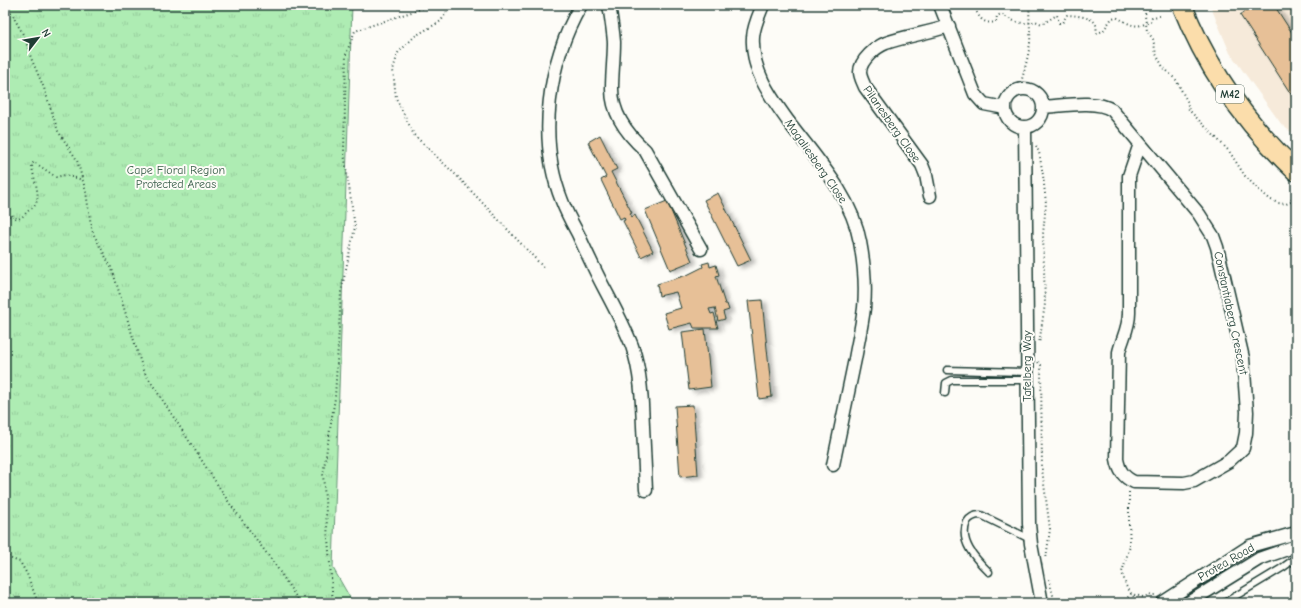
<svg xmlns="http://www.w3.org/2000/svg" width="1301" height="608" font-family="'Comic Neue',sans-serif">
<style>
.built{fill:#f6eada}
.grass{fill:url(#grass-tufts);stroke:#669474}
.building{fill:#e7c097;stroke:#1f3d34;filter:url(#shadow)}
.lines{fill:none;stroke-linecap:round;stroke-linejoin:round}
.service-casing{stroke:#1f3d34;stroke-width:9}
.minor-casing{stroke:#1f3d34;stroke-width:15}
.primary-casing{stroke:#1f3d34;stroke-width:22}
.path{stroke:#1f3d34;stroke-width:2;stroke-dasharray:1 3;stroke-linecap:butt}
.service{stroke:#fdfcf7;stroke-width:6}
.minor{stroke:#fdfcf7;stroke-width:12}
.primary{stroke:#fbddab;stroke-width:19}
.labels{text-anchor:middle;stroke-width:4;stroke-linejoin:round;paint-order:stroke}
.shield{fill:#fdfcf7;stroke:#62766e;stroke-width:1}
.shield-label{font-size:11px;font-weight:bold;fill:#1f3d34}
.street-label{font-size:12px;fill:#1f3d34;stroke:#fdfcf7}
.park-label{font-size:12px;fill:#3c604d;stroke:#fdfcf7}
</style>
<defs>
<pattern id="grass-tufts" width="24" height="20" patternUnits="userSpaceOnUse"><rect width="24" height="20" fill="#aeecb3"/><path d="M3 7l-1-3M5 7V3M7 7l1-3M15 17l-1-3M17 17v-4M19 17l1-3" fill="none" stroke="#95cb9b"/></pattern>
<filter id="shadow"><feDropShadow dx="4.5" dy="2.5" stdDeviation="2" flood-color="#0004"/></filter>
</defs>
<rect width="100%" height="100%" fill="#fdfcf7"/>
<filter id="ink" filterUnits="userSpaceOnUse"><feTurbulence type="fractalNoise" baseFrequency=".025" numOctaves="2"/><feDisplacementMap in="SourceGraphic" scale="8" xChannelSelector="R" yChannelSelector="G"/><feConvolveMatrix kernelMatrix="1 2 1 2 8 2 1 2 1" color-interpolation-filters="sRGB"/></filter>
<g filter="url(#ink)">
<path class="built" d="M1210 5H1296V136L1282 125 1230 53Z"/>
<path class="grass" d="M5 5H352L333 568 353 603H5Z"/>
<path class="building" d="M1255 5H1274L1296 39V102L1240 15Z
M600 135 617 169 611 172 632 213 630 214 632 217 635 215 653 251 641 257 623 221 625 220 624 217 620 219 601 180 606 177 588 142Z
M718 193 751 260 737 266 704 200Z
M667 201 692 261 670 270 645 210Z
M709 262 710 267 716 265 719 275 716 276 725 304H727L729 310 723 312 725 319 718 321 715 308 709 309 711 314 714 313 718 328H694L692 323 669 329 664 313 681 308 676 292 659 296 657 284 687 275 703 267 702 264Z
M762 300 772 397 759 399 748 301Z
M705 329 711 387 689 390 682 332Z
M693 405 698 475 680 477 675 406Z"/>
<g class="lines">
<g class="service-casing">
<path id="service" d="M947 370 1027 372
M945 393 946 383 952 380H1027
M989 572C977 560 958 542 967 522 970 517 975 515 981 515L1030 539
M1224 603 1282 568 1296 558"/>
</g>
<g class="minor-casing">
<path id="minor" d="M581 5C548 62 537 139 562 201 566 212 572 223 578 234 586 251 594 269 603 286 613 305 624 325 632 346 641 372 642 399 643 426 644 448 645 469 646 490
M609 5C611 17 613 30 614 42 614 58 612 73 612 89 612 114 627 134 645 150L701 249
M763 5C759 15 754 25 753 37 751 70 770 96 788 121 815 157 852 196 860 242 864 263 866 287 864 308 862 325 858 342 855 359 848 394 840 430 833 465
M940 5 975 94 984 104 1005 108
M1005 108a19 19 0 1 1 38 0a19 19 0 1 1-38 0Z
M1043 107C1062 106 1096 99 1112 110L1199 214 1213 236 1217 247 1243 358 1247 412 1246 433 1243 448 1229 461 1194 481 1184 483 1134 482C1123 477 1119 470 1117 459L1119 352C1122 339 1129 328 1129 313V176L1140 144
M1025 127 1029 524 1031 544 1042 603
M930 196 926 175 922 165 865 87C863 82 860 77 860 72 860 60 876 47 886 43 906 36 928 33 949 26
M1162 603 1250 546 1296 533
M1188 603 1259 559 1296 546"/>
</g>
<g class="primary-casing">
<path id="primary" d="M1182 5C1207 68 1247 125 1296 171"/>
</g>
<path class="path" d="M7 5 25 38 31 58 44 88 58 131 77 160 86 192 90 219 93 233 112 269 143 370 230 504 276 566 300 603
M451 5 441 21 415 36 398 53 393 70 396 98 414 135 458 177 545 269
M973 5C979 16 981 25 996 22L997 16 1001 14C1012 21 1022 26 1035 21L1042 24 1057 15 1059 23H1062L1067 15C1073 15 1092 17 1095 23 1097 25 1096 30 1097 33L1103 31 1112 18 1116 17C1130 24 1135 30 1151 21L1152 17 1160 16
M1146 5 1145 16 1147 31 1153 39 1156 54 1163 67 1176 80 1187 101 1189 110 1229 151 1245 176 1259 190 1271 200 1278 203 1286 204 1291 202 1292 196H1296
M1019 90C1023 75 1028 59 1030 43 1031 30 1028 18 1030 5
M1036 146 1039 152 1043 175 1046 203 1043 234 1045 304 1039 344
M5 218 12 215 17 219C22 218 24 215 27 212 29 210 33 208 35 205 42 194 32 177 32 164L34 162 56 177 65 175 83 180
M1038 362 1041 365 1042 469 1050 529 1046 559
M1129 492V523L1130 546 1122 572 1126 586 1138 603
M5 549 9 558 20 562 27 574 38 603
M1049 579 1055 603
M333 603 323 474 335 398 341 292 355 227 344 153 346 54 355 31 432 5
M1108 603H1110
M1122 603 1131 594 1143 597 1151 595H1155"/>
<use href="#service" class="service"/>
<use href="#minor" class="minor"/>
<use href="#primary" class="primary"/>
</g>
</g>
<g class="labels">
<rect class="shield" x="1216" y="85" width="28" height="18" rx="3"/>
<g class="shield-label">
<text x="1230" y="98">M42</text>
</g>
<g class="street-label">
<text transform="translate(892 124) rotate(55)" y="4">Pilanesberg Close</text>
<text transform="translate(816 161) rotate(55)" y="4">Magaliesberg Close</text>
<text transform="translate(1231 313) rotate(78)" y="4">Constantiaberg Crescent</text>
<text transform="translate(1027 366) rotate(-90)" y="4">Tafelberg Way</text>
<text transform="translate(1226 562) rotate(-30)" y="4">Protea Road</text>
</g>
<g class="park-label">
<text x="176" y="174">Cape Floral Region<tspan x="176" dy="14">Protected Areas</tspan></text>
</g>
</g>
<rect width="1301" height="608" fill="none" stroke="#fdfcf7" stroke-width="20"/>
<rect x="10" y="10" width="1281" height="588" fill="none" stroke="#1f3d34" stroke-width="1.5" filter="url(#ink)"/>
<g transform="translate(38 38) rotate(59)" stroke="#fdfcf7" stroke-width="3" paint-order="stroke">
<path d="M0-3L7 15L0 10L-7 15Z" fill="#1f3d34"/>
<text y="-6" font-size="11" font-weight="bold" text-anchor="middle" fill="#1f3d34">N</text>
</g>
</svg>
